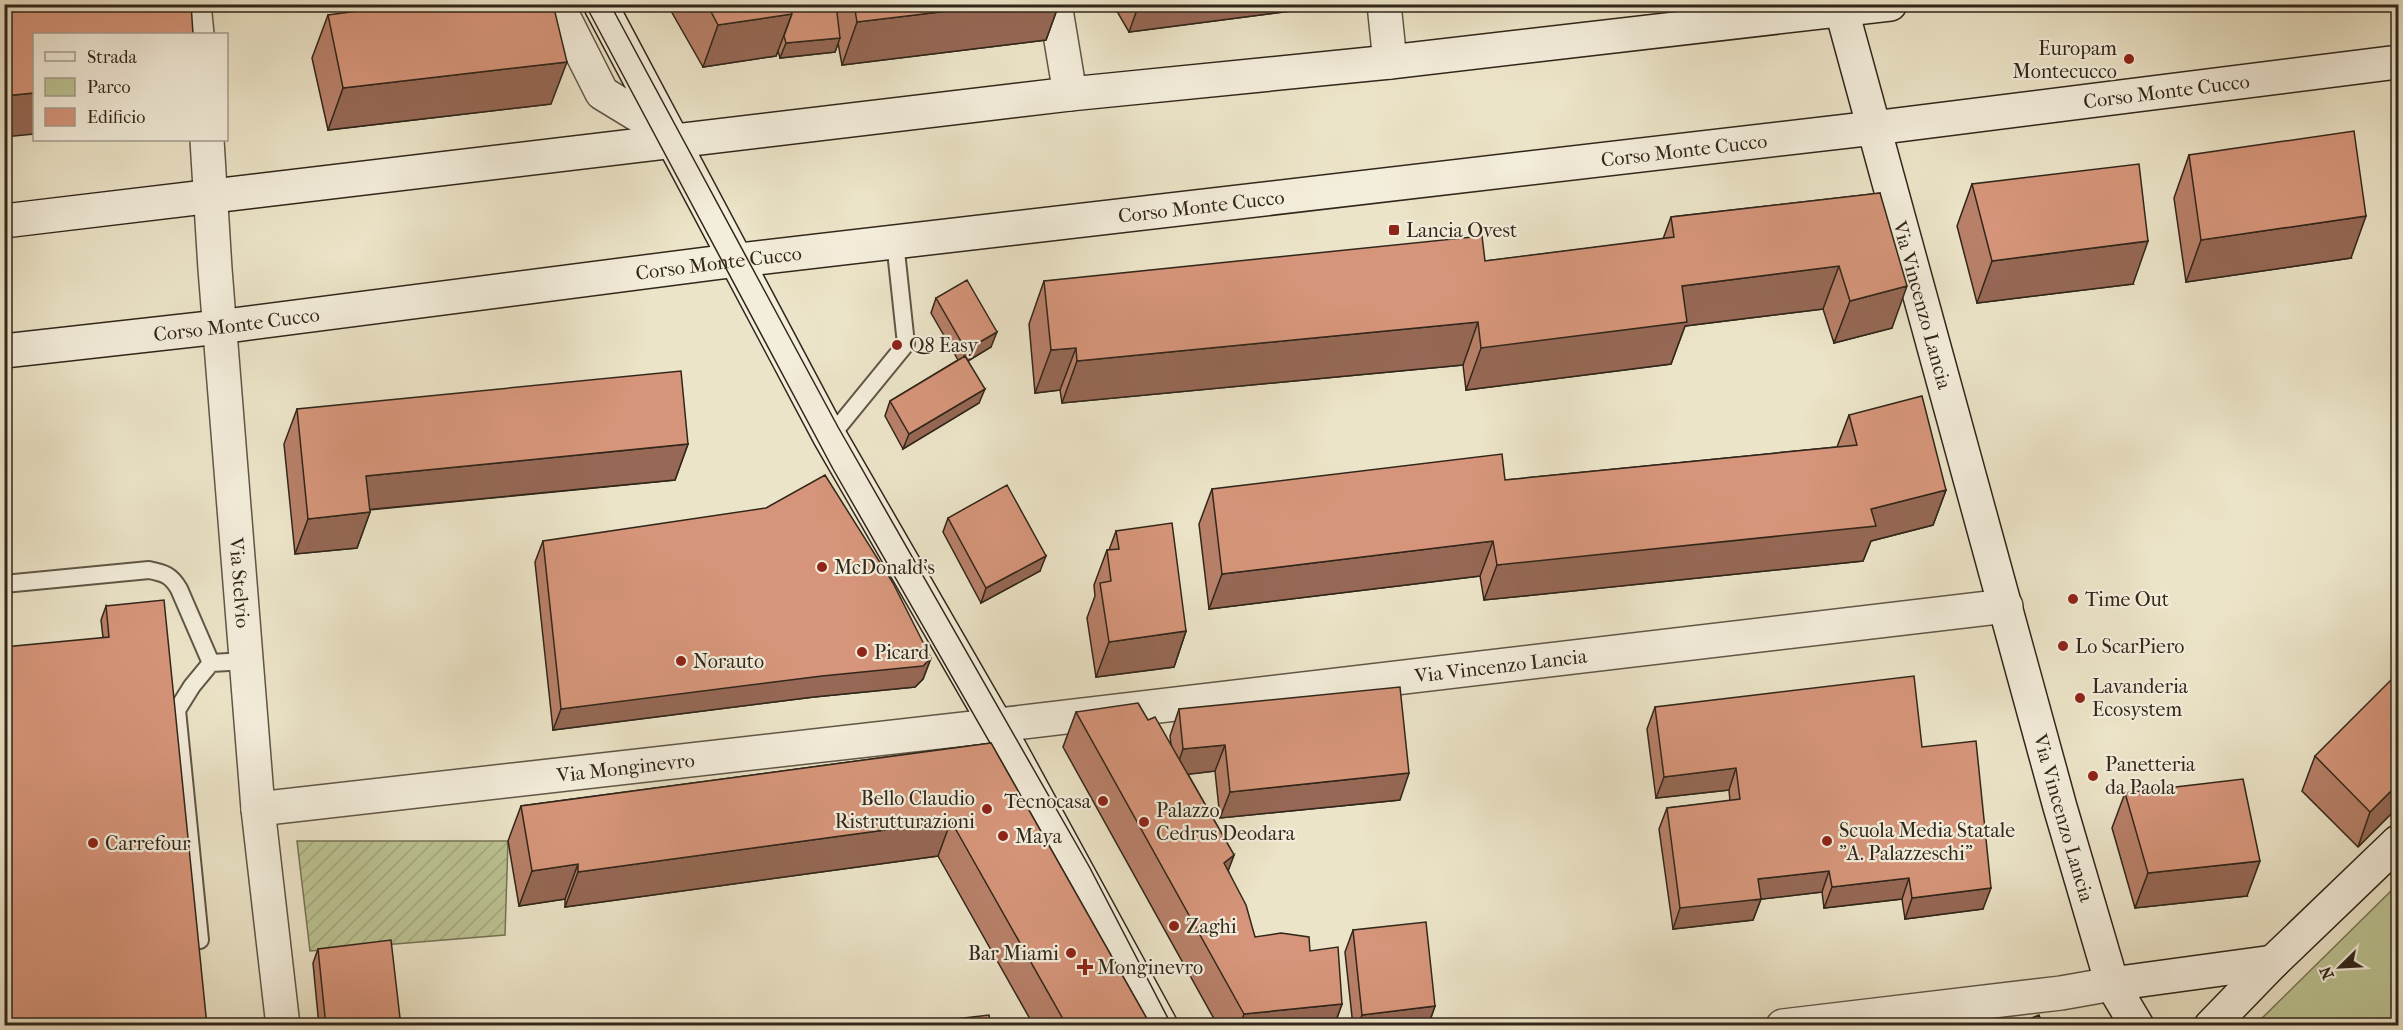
<svg xmlns="http://www.w3.org/2000/svg" width="2403" height="1030" font-family="'IM FELL French Canon',serif">
<style>
.park{fill:#bcc393;stroke:#767456;stroke-width:1.5}
.garden{fill:url(#garden-furrows);stroke:#767456;stroke-width:1.5}
.lines{fill:none;stroke-linecap:round;stroke-linejoin:round}
.lane-casing{stroke:#605646;stroke-width:20}
.street-casing{stroke:#605646;stroke-width:36}
.secondary-casing{stroke:#31261a;stroke-width:36}
.lane{stroke:#f3eddb;stroke-width:16}
.street{stroke:#f3eddb;stroke-width:33}
.secondary{stroke:#f3eddb;stroke-width:33}
.tram{stroke:#31261a;stroke-width:1.5}
.wall{fill:#b88069;stroke:#31261a;stroke-width:1.5}
.shaded-wall{fill:#966855;stroke:#31261a;stroke-width:1.5}
.building{fill:#d6957a;stroke:#31261a;stroke-width:1.5}
.poi-dot{fill:#8f2418;stroke:#f3eddb;stroke-width:2}
.labels{text-anchor:middle;stroke-width:4.5;stroke-linejoin:round;paint-order:stroke}
.poi-label{font-size:20px;fill:#31261a;stroke:#f3eddb;text-anchor:start}
.street-label{font-size:20px;fill:#31261a;stroke:#f3eddb}
</style>
<defs>
<pattern id="garden-furrows" width="10" height="10" patternUnits="userSpaceOnUse" patternTransform="scale(1.5)"><rect width="10" height="10" fill="#bcc393"/><path d="M-1 1l2-2M0 10L10 0M9 11l2-2" fill="none" stroke="#a2a77e"/></pattern>
</defs>
<rect width="100%" height="100%" fill="#ece4c8"/>
<filter id="stains"><feTurbulence type="fractalNoise" baseFrequency=".00333" numOctaves="4"/><feColorMatrix values="0 0 0 0 .2 0 0 0 0 .09 0 0 0 0 .02 0 0 0 .5 -.17"/></filter>
<radialGradient id="worn" r=".72"><stop offset=".6" stop-color="#630" stop-opacity="0"/><stop offset="1" stop-color="#630" stop-opacity=".3"/></radialGradient>
<path class="park" d="M2398 884V1025H2255Z"/>
<path class="garden" d="M297 841H508L505 935 310 951Z"/>
<g class="lines">
<g class="lane-casing">
<path id="lane" d="M830 437 906 344 895 242
M4 584 149 570C164 573 171 575 179 589L211 663
M200 940 177 710 192 686 211 663 246 661"/>
</g>
<g class="street-casing">
<g id="street">
<path d="M194 4 197 34"/>
<path d="M557 4 602 93 648 121 671 142"/>
<path d="M1055 4 1070 94"/>
<path d="M1384 4 1390 62"/>
<path id="s1" d="M207 140 215 269 258 809 283 1026"/>
<path id="s2" d="M258 809 982 727 2006 606"/>
<path d="M1783 1026 2061 993 2112 984"/>
</g>
</g>
<g class="secondary-casing">
<g id="secondary">
<path d="M600 4 830 437 1010 749 1161 1026"/>
<path id="s3" d="M1840 4 2060 807 2112 984 2137 1026"/>
<path d="M4 221 1070 94 1390 62 1890 4"/>
<path id="s4" d="M4 351 219 327 722 262 1874 128 2398 62"/>
<path d="M2112 984 2273 962"/>
<path d="M2211 1026 2273 962 2398 842"/>
</g>
</g>
<use href="#lane" class="lane"/>
<use href="#street" class="street"/>
<use href="#secondary" class="secondary"/>
<path class="tram" d="M585 4 833 469 1029 811
M610 4 838 427 1090 868 1172 1026"/>
</g>
<path class="wall" d="M667 4H1059L1046 40 842 65 838 43 835 52 780 58 778 51 776 56 703 67Z
M1114 4H1345L1129 32 1115 8Z
M328 15 551 104 328 130 312 58Z
M2189 155 2351 258 2186 282 2174 198Z
M1972 184 2133 284 1977 303 1957 226Z
M1880 193 1892 328 1834 343 1823 309 1685 326 1671 364 1466 390 1463 365 1062 403 1060 390 1035 393 1029 324 1044 281 1485 261 1663 239 1671 217Z
M936 298 991 347 968 361 979 403 903 449 885 416 890 401 958 360 931 313Z
M297 409 688 444 675 480 369 510 370 512 357 548 295 554 284 444Z
M1849 415 1946 490 1933 525 1871 541 1863 561 1484 600 1480 576 1209 609 1199 524 1212 489 1505 480 1837 447Z
M948 518 1040 571 981 603 943 532Z
M1116 531 1186 631 1174 667 1096 677 1087 618 1095 596 1094 585 1107 550H1109Z
M543 541 931 658 923 679 915 687 814 697 553 730 535 562Z
M106 606 207 1026 103 637 101 620Z
M1655 707 1922 747 1983 909 1905 919 1902 899 1824 908 1822 892 1761 899 1753 920 1673 929 1659 829 1667 808 1730 801 1729 790 1656 798 1647 729Z
M1179 709 1400 800 1220 818 1215 771 1188 774 1234 855 1228 870 1255 937 1310 951 1342 1004 1334 1026H1218L1063 747 1076 712 1148 720 1171 744 1170 736Z
M991 743 1151 1026H1034L938 856 565 907V899L519 906 508 841 521 806Z
M2315 756 2398 807 2358 847 2302 791Z
M2125 793 2247 896 2135 908 2112 828Z
M1353 930 1435 1006 1428 1026H1353L1345 952Z
M318 949 400 1018 397 1026H319L313 963Z"/>
<path class="shaded-wall" d="M1006 4H1059L1046 40 842 65 857 22Z
M1139 4H1345L1129 32Z
M792 14 776 56 703 67 718 25Z
M840 38 835 52 780 58 786 43Z
M567 62 551 104 328 130 343 88Z
M34 93V134L4 137V96Z
M2366 216 2351 258 2186 282 2201 240Z
M2148 241 2133 284 1977 303 1992 261Z
M1839 266 1823 309 1685 326 1671 364 1466 390 1481 348 1682 286Z
M1907 286 1892 328 1834 343 1850 301Z
M1478 322 1463 365 1062 403 1077 361Z
M997 332 991 347 961 365 966 350Z
M1076 348 1060 390 1035 393 1051 350Z
M985 389 979 403 903 449 909 434Z
M688 444 675 480 353 511 366 476Z
M1946 490 1933 525 1871 541 1863 561 1484 600 1497 565 1871 509Z
M370 512 357 548 295 554 308 519Z
M1493 541 1480 576 1209 609 1222 574Z
M1046 556 1040 571 981 603 986 588Z
M1186 631 1174 667 1096 677 1109 642Z
M931 658 923 679 915 687 814 697 553 730 561 709Z
M1225 745 1215 771 1174 776 1183 749Z
M1736 768 1729 790 1656 798 1664 777Z
M1409 773 1400 800 1220 818 1230 792Z
M2398 784V807L2358 847 2370 812Z
M951 821 938 856 565 907 578 872Z
M1234 855 1221 890 1224 863Z
M2260 861 2247 896 2135 908 2148 873Z
M578 864 565 899 519 906 532 871Z
M1829 871 1822 892 1754 900 1761 899 1753 920 1673 929 1680 908 1758 879Z
M1909 878 1902 899 1824 908 1832 887Z
M1991 888 1983 909 1905 919 1912 898Z
M1342 1004 1334 1026H1240L1244 1014Z
M1435 1006 1428 1026H1358L1362 1015Z
M400 1018 397 1026H335Z"/>
<path class="building" d="M4 4H191L193 34H34V93L4 96Z
M411 4H553L567 62 343 88 328 15Z
M707 4H789L792 14 718 25Z
M789 4H836L840 38 786 43 784 36 792 14Z
M854 4H1006L857 22Z
M2354 131 2366 216 2201 240 2189 155Z
M2139 164 2148 241 1992 261 1972 184Z
M1880 193 1907 286 1850 301 1839 266 1682 286 1687 322 1481 348 1478 322 1077 361 1076 348 1051 350 1044 281 1482 236 1485 261 1674 237 1671 217Z
M967 280 997 332 966 350 936 298Z
M965 356 985 389 909 434 890 401Z
M681 371 688 444 366 476 370 512 308 519 297 409Z
M1922 396 1946 490 1871 509 1876 526 1497 565 1493 541 1222 574 1212 489 1502 454 1505 480 1857 445 1849 415Z
M825 475 893 583 931 658 923 666 822 676 561 709 543 541 766 508Z
M1007 485 1046 556 986 588 948 518Z
M1172 523 1186 631 1109 642 1100 583 1111 581 1107 550 1119 549 1116 531Z
M164 600 207 1026H4V647L109 637 106 606Z
M1914 676 1922 747 1976 741 1991 888 1912 898 1909 878 1832 887 1829 871 1758 879 1761 899 1680 908 1667 808 1740 799 1736 768 1664 777 1655 707Z
M2395 676 2398 679V784L2370 812 2315 756Z
M1400 687 1409 773 1230 792 1225 745 1183 749 1179 709Z
M1138 703 1148 720 1155 717 1234 855 1224 863 1246 905 1255 937 1281 933 1309 937 1310 951 1338 947 1342 1004 1244 1014 1076 712Z
M991 743 1151 1026H1067L951 821 578 872V864L532 871 521 806Z
M2243 779 2260 861 2148 873 2125 793Z
M1426 922 1435 1006 1362 1015 1353 930Z
M391 940 400 1018 335 1026H326L318 949Z
M989 1015 991 1026H896Z
M2039 1015 2043 1026H2012Z"/>
<g class="poi-dot">
<circle cx="2129" cy="59" r="6"/>
<rect x="1388" y="224" width="12" height="12" rx="3"/>
<circle cx="897" cy="345" r="6"/>
<circle cx="822" cy="567" r="6"/>
<circle cx="2073" cy="599" r="6"/>
<circle cx="2063" cy="646" r="6"/>
<circle cx="862" cy="652" r="6"/>
<circle cx="681" cy="661" r="6"/>
<circle cx="2080" cy="698" r="6"/>
<circle cx="2093" cy="776" r="6"/>
<circle cx="1103" cy="801" r="6"/>
<circle cx="987" cy="809" r="6"/>
<circle cx="1144" cy="822" r="6"/>
<circle cx="1003" cy="836" r="6"/>
<circle cx="1827" cy="841" r="6"/>
<circle cx="93" cy="843" r="6"/>
<circle cx="1174" cy="926" r="6"/>
<circle cx="1071" cy="953" r="6"/>
<path d="M1082 958h6v6h6v6h-6v6h-6v-6h-6v-6h6z"/>
</g>
<g class="labels">
<g class="poi-label">
<text x="2117" y="55" text-anchor="end">Europam<tspan x="2117" dy="23">Montecucco</tspan></text>
<text x="1406" y="237">Lancia Ovest</text>
<text x="909" y="352">Q8 Easy</text>
<text x="834" y="574">McDonald's</text>
<text x="2085" y="606">Time Out</text>
<text x="2075" y="653">Lo ScarPiero</text>
<text x="874" y="659">Picard</text>
<text x="693" y="668">Norauto</text>
<text x="2092" y="693">Lavanderia<tspan x="2092" dy="23">Ecosystem</tspan></text>
<text x="2105" y="771">Panetteria<tspan x="2105" dy="23">da Paola</tspan></text>
<text x="975" y="805" text-anchor="end">Bello Claudio<tspan x="975" dy="23">Ristrutturazioni</tspan></text>
<text x="1091" y="808" text-anchor="end">Tecnocasa</text>
<text x="1156" y="817">Palazzo<tspan x="1156" dy="23">Cedrus Deodara</tspan></text>
<text x="1839" y="837">Scuola Media Statale<tspan x="1839" dy="23">"A. Palazzeschi"</tspan></text>
<text x="1015" y="843">Maya</text>
<text x="105" y="850">Carrefour</text>
<text x="1186" y="933">Zaghi</text>
<text x="1059" y="960" text-anchor="end">Bar Miami</text>
<text x="1097" y="974">Monginevro</text>
</g>
<g class="street-label">
<text dy="7" stroke="none"><textPath href="#s4" startOffset="2178">Corso Monte Cucco</textPath></text>
<text dy="7" stroke="none"><textPath href="#s4" startOffset="1692">Corso Monte Cucco</textPath></text>
<text dy="7" stroke="none"><textPath href="#s4" startOffset="1206">Corso Monte Cucco</textPath></text>
<text dy="7" stroke="none"><textPath href="#s4" startOffset="720">Corso Monte Cucco</textPath></text>
<text dy="7" stroke="none"><textPath href="#s3" startOffset="312">Via Vincenzo Lancia</textPath></text>
<text dy="7" stroke="none"><textPath href="#s4" startOffset="234">Corso Monte Cucco</textPath></text>
<text dy="7" stroke="none"><textPath href="#s1" startOffset="444">Via Stelvio</textPath></text>
<text dy="7" stroke="none"><textPath href="#s2" startOffset="1251">Via Vincenzo Lancia</textPath></text>
<text dy="7" stroke="none"><textPath href="#s2" startOffset="370">Via Monginevro</textPath></text>
<text dy="7" stroke="none"><textPath href="#s3" startOffset="844">Via Vincenzo Lancia</textPath></text>
</g>
</g>
<rect width="2403" height="1030" fill="none" stroke="#ece4c8" stroke-width="24"/>
<rect x="6" y="6" width="2391" height="1018" fill="none" stroke="#31261a" stroke-width="3"/>
<rect x="12" y="12" width="2379" height="1006" fill="none" stroke="#31261a" stroke-width="1.5"/>
<rect x="33" y="33" width="195" height="108" fill="#f3eddb" stroke="#a59d8e" stroke-width="1.5"/>
<rect x="45" y="52" width="30" height="9" fill="#f3eddb" stroke="#a59d8e" stroke-width="1.5"/>
<text x="87" y="63" font-size="18" fill="#31261a">Strada</text>
<rect x="45" y="78" width="30" height="18" fill="#bcc393" stroke="#a59d8e" stroke-width="1.5"/>
<text x="87" y="93" font-size="18" fill="#31261a">Parco</text>
<rect x="45" y="108" width="30" height="18" fill="#d6957a" stroke="#a59d8e" stroke-width="1.5"/>
<text x="87" y="123" font-size="18" fill="#31261a">Edificio</text>
<g transform="translate(2340 967) rotate(246)" stroke="#f3eddb" stroke-width="4.5" paint-order="stroke">
<path d="M0-4.5L10 22L0 15L-10 22Z" fill="#31261a"/>
<text y="-9" font-size="16" font-weight="bold" text-anchor="middle" fill="#31261a">N</text>
</g>
<rect width="100%" height="100%" filter="url(#stains)"/>
<rect width="100%" height="100%" fill="url(#worn)"/>
</svg>
